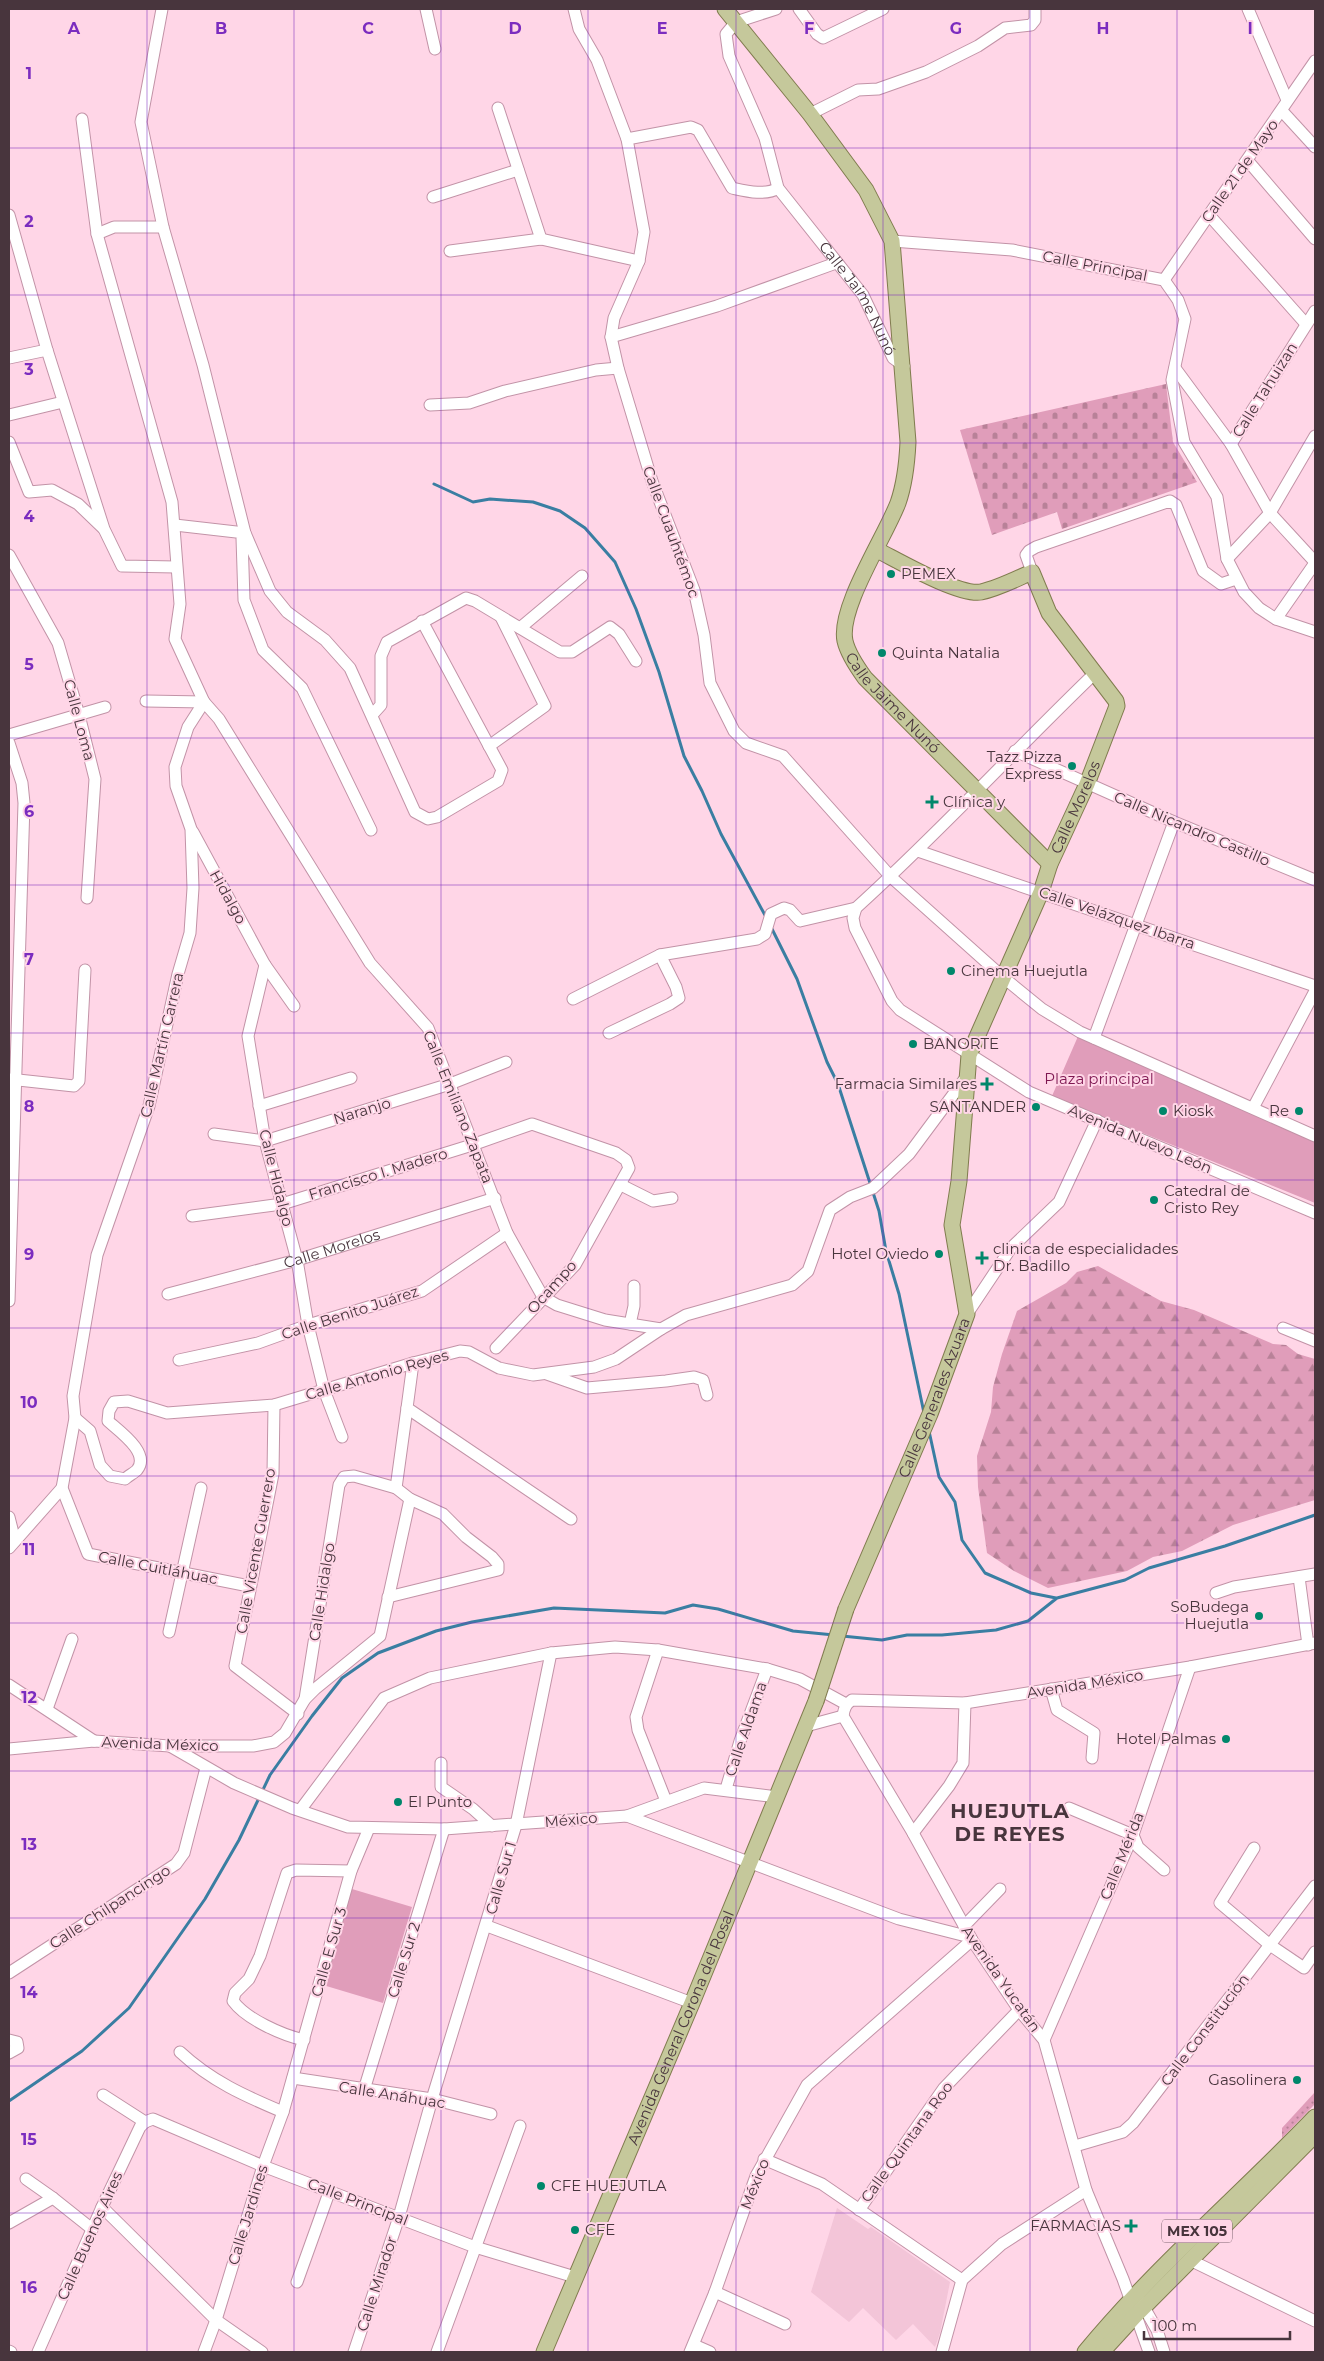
<svg xmlns="http://www.w3.org/2000/svg" width="1324" height="2361" font-family="Montserrat,sans-serif">
<style>
.built{fill:#f3c5d8}
.grass{fill:url(#grass-dots)}
.forest{fill:url(#forest-firs)}
.cemetery{fill:url(#cemetery-stones)}
.park{fill:#e09dba}
.lines{fill:none;stroke-linecap:round;stroke-linejoin:round}
.stream{stroke:#3a7ea2;stroke-width:3}
.minor-casing{stroke:#c293a7;stroke-width:13}
.major-casing{stroke:#817c4f;stroke-width:17}
.minor{stroke:#fff;stroke-width:11}
.major{stroke:#c5c89b;stroke-width:15}
.major-bridge-casing{stroke:#817c4f;stroke-width:17;stroke-linecap:butt}
.major-bridge{stroke:#c5c89b;stroke-width:15}
.grid{fill:none;stroke:#7b2cbf;stroke-width:1;stroke-opacity:0.55}
.poi-dot{fill:#00876b;stroke:#ffd6e7;stroke-width:2}
.labels{text-anchor:middle;stroke-width:4;stroke-linejoin:round;paint-order:stroke}
.shield{fill:#ffd6e7;stroke:#7f6570;stroke-width:1}
.shield-label{font-size:14px;font-weight:bold;fill:#48353d}
.street-label{font-size:15px;fill:#48353d;stroke:#ffd6e7}
.poi-label{font-size:15px;fill:#48353d;stroke:#ffd6e7;text-anchor:start}
.park-label{font-size:15px;fill:#7e1751;stroke:#ffd6e7}
.district-label{font-size:20px;font-weight:bold;letter-spacing:1px;fill:#48353d;stroke:#ffd6e7}
.grid-label{font-size:16px;text-anchor:middle;font-weight:bold;fill:#7b2cbf;stroke:#ffd6e7;stroke-width:4;stroke-linejoin:round;paint-order:stroke}
</style>
<defs>
<pattern id="grass-dots" width="8" height="8" patternUnits="userSpaceOnUse" patternTransform="scale(1.25)"><rect width="8" height="8" fill="#e09dba"/><path d="M2 2h.1M6 6h.1" fill="none" stroke="#b88198" stroke-width="1.8" stroke-linecap="round"/></pattern>
<pattern id="forest-firs" width="22" height="20" patternUnits="userSpaceOnUse" patternTransform="scale(1.25)"><rect width="22" height="20" fill="#e09dba"/><path d="M5 1l3.5 6h-7zM16 11l3.5 6h-7z" fill="#b88198"/></pattern>
<pattern id="cemetery-stones" width="16" height="16" patternUnits="userSpaceOnUse" patternTransform="scale(1.25)"><rect width="16" height="16" fill="#e09dba"/><path d="M2 7V4a2 2 0 0 1 4 0v3zM10 15v-3a2 2 0 0 1 4 0v3z" fill="#b88198"/></pattern>
</defs>
<rect width="100%" height="100%" fill="#ffd6e7"/>
<path class="built" d="M837 2208 868 2229 871 2227 950 2282 940 2333 935 2347 913 2324 896 2340 863 2308 849 2322 811 2292Z"/>
<path class="grass" d="M1315 2092V2104L1282 2138V2128Z"/>
<path class="forest" d="M1098 1266 1161 1301 1194 1310 1273 1344 1286 1345 1298 1354 1315 1359V1500L1233 1525 1182 1551 1153 1557 1127 1571 1048 1588 1014 1571 987 1553 978 1487 977 1456 991 1412 993 1387 1002 1354 1017 1311 1066 1283 1077 1272Z"/>
<path class="cemetery" d="M1166 384 1173 442 1197 482 1062 529 1057 512 992 535 960 430Z"/>
<path class="park" d="M1079 1034 1315 1139V1203L1052 1096Z
M352 1889 412 1907 383 2003 323 1985Z"/>
<g class="lines">
<path class="stream" d="M434 484 473 502 490 499 533 502 560 511 585 528 615 562 636 609 659 672 684 756 702 791 721 834 766 917
M771 927 797 979 827 1062 838 1084 879 1211 886 1251 899 1294 924 1413
M929 1431 939 1477 955 1502 962 1540 985 1573 1031 1593 1056 1598
M842 1636 882 1640 907 1635H942L996 1630 1028 1621 1057 1598 1125 1580 1149 1568 1225 1546 1315 1515
M9 2101 82 2051 129 2008 205 1899 239 1840 270 1775 312 1716 342 1678 378 1653 436 1631 472 1622 554 1608 665 1613 693 1605 718 1609 793 1631 834 1635"/>
<g class="minor-casing">
<g id="minor">
<path d="M162 9 141 122 163 227 203 365 245 533 270 591 287 612 325 640 350 668 415 812 428 819 437 817 498 781 502 770 422 621"/>
<path d="M426 9 435 49"/>
<path d="M574 9 579 29 597 60 627 139 644 232 639 261 614 318 611 337 618 368 652 481 694 590 704 635 710 683 734 731 746 743 783 756 891 877 1004 978 1042 1009 1080 1032 1315 1136"/>
<path id="s1" d="M776 9 736 22 726 34 729 56 765 138 778 188 863 295 893 358 904 366"/>
<path d="M799 9 817 34 823 38 883 9"/>
<path d="M1248 9 1287 100"/>
<path d="M498 108 541 239"/>
<path d="M1282 111 1315 147"/>
<path d="M810 114 858 90 878 89 926 72 978 46 1005 28 1031 25 1035 20V9"/>
<path d="M82 119 97 234 172 502 180 604 175 639 204 702 219 719 370 963 428 1028 507 1233 543 1297 557 1305 605 1320 661 1329"/>
<path d="M627 139 691 127 698 130 732 188C746 191 766 196 778 188"/>
<path d="M1248 161 1315 239"/>
<path d="M433 197 518 170"/>
<path d="M9 215 47 350 104 529 122 566 176 567"/>
<path d="M1209 215 1306 324"/>
<path d="M97 234 114 227H163"/>
<path d="M892 241 1012 250 1164 280 1178 300 1185 319 1172 380 1184 442 1217 497 1227 559 1244 592 1259 608 1276 619 1315 632"/>
<path d="M450 251 541 239 639 261"/>
<path d="M1164 280 1315 61"/>
<path d="M611 337 717 306 836 263"/>
<path d="M9 358 47 350"/>
<path d="M1175 368 1231 444 1270 513 1315 562"/>
<path d="M430 405 469 403 505 391 596 370 618 368"/>
<path d="M9 415 63 402"/>
<path d="M9 442 29 492 52 490 78 504 103 528"/>
<path d="M1231 444 1315 311"/>
<path d="M175 525 245 533 242 538 244 600 263 650 302 688 371 830"/>
<path d="M9 555 58 643 79 715 95 779 87 898"/>
<path d="M1227 559 1270 513 1315 436"/>
<path d="M1032 572 1026 555 1029 551 1036 547 1170 501 1176 505 1203 571 1221 584 1236 579"/>
<path d="M1276 619 1315 563"/>
<path d="M520 628 582 576"/>
<path d="M1094 674C1014 751 939 833 856 908L853 918 855 928 892 1001 900 1010 1029 1092 1315 1213"/>
<path d="M146 701 204 702"/>
<path d="M204 702 188 727 175 767 176 786 191 829 193 888 190 933 178 974 149 1106 97 1255 73 1396 75 1418 62 1488 88 1554 249 1586"/>
<path d="M372 715 381 705V656L387 642 466 598 475 601 560 652H572L610 627 619 634 636 661"/>
<path d="M9 735 105 707"/>
<path d="M9 743 22 783 24 803 9 1301"/>
<path d="M489 746 545 706 501 617"/>
<path d="M1015 751 1174 822 1315 880"/>
<path d="M193 832 265 965 294 1006"/>
<path d="M918 851 1315 986"/>
<path d="M265 965 248 1036 265 1141 297 1260 308 1325 324 1390 342 1437"/>
<path d="M573 999 660 955 757 939 765 934 771 914 784 908 790 910 800 921 856 908"/>
<path d="M609 1033 670 1004 679 998 676 987 660 955"/>
<path d="M1094 1038 1174 822"/>
<path d="M9 1079 74 1086 79 1081 85 970"/>
<path d="M259 1106 351 1078"/>
<path d="M1253 1108 1315 991"/>
<path d="M214 1134 265 1141 450 1084 506 1062"/>
<path d="M621 1185 653 1201 672 1198"/>
<path d="M192 1216 282 1204 472 1145 532 1124 616 1153 626 1160 629 1168 575 1265 496 1348"/>
<path id="s2" d="M168 1294 297 1260 495 1198"/>
<path d="M967 1314 1011 1248 1059 1202 1097 1120"/>
<path d="M630 1324 634 1306V1286"/>
<path d="M1283 1328 1315 1341"/>
<path d="M179 1360 258 1343 308 1325 422 1291 507 1233"/>
<path d="M413 1363 407 1408 571 1519"/>
<path d="M547 1374 587 1388 666 1381 694 1377 703 1380 707 1395"/>
<path d="M274 1405 273 1474 235 1666 298 1714"/>
<path d="M75 1418 90 1431 100 1465 110 1476 125 1479C128 1476 134 1473 137 1470 151 1453 119 1431 108 1421L109 1411 114 1402 128 1401 167 1413 274 1405 413 1363 460 1351 469 1352 499 1368 533 1375 594 1367 616 1359 661 1329 686 1315 792 1285 808 1271 830 1210 850 1197 873 1188 909 1154 967 1076"/>
<path d="M396 1488 407 1408"/>
<path d="M9 1517 15 1541"/>
<path d="M9 1548 62 1488"/>
<path d="M1299 1577 1308 1645"/>
<path d="M1216 1593 1234 1587 1315 1574"/>
<path d="M169 1632 201 1488"/>
<path d="M658 1650 636 1717 638 1730 666 1801"/>
<path d="M9 1685 94 1741"/>
<path d="M1051 1689 1057 1710 1094 1733 1092 1758"/>
<path d="M305 1699 339 1485 344 1477 354 1476 396 1488 410 1499 443 1514 466 1537 492 1557 498 1564V1570L388 1597"/>
<path d="M47 1709 72 1639"/>
<path d="M806 1726 843 1716"/>
<path d="M170 1746 234 1783 292 1808 348 1827 444 1829 627 1816 899 1919 970 1937"/>
<path d="M9 1749 94 1741 170 1746H253L274 1742 285 1733 305 1699 315 1689 380 1636 410 1499"/>
<path d="M441 1763V1787L473 1809 492 1826"/>
<path d="M726 1789 740 1741 767 1669"/>
<path d="M1069 1808 1133 1835 1138 1847 1164 1870"/>
<path d="M301 1809 384 1698 430 1678 551 1653 615 1647 658 1650 767 1669 800 1679 846 1704"/>
<path d="M627 1816 704 1788 777 1797"/>
<path d="M913 1833 949 1786 963 1763 965 1703"/>
<path d="M1254 1848 1220 1903 1270 1945 1304 1968 1315 1952"/>
<path d="M487 1926 692 2003"/>
<path d="M964 1926 1000 1889"/>
<path d="M9 1973 176 1864 184 1853 206 1768"/>
<path d="M9 2040 17 2042 18 2048 9 2053"/>
<path d="M304 2040C282 2035 246 2019 233 2001L235 1993 249 1979 260 1956 287 1873 296 1870 351 1871"/>
<path d="M1044 2040 1133 1835 1190 1667"/>
<path d="M180 2052C211 2081 245 2096 283 2112"/>
<path d="M293 2078 432 2099 491 2114"/>
<path d="M364 2090 444 1829"/>
<path d="M103 2095 145 2122"/>
<path d="M145 2122 153 2119 263 2166 475 2247 575 2277"/>
<path d="M1075 2146 1123 2132 1133 2123 1315 1886"/>
<path d="M764 2159 822 2184 962 2280"/>
<path d="M26 2179 53 2198 92 2229"/>
<path d="M102 2207 216 2320 262 2352"/>
<path d="M859 2210 944 2088 1019 2010"/>
<path d="M9 2223 53 2198"/>
<path d="M1192 2261 1315 2321"/>
<path d="M297 2282 330 2190"/>
<path d="M715 2292 785 2324"/>
<path d="M1141 2302 1157 2330 1164 2352"/>
<path d="M694 2345 710 2352"/>
<path d="M9 2351 11 2352"/>
<path d="M38 2352 102 2207 140 2127 145 2122"/>
<path d="M204 2352 216 2320 263 2166 283 2112 351 1871 369 1828"/>
<path d="M354 2352 399 2217 432 2099 516 1825 551 1653"/>
<path d="M437 2352 520 2126"/>
<path d="M690 2352 715 2292 756 2176 807 2085 972 1940"/>
<path d="M942 2352 962 2280 1002 2244 1086 2190"/>
<path d="M1149 2352 1123 2279 1086 2190 1044 2040 1019 2010 972 1940 913 1833 843 1716C844 1708 846 1704 852 1700L965 1703 1190 1667 1315 1643"/>
</g>
</g>
<g class="major-casing">
<g id="major">
<path id="s3" d="M725 9 810 114 866 190 892 241 908 442C907 463 905 483 898 503 885 537 838 608 845 641 848 654 857 667 865 678L1050 864"/>
<path id="s4" d="M846 1609 930 1414 967 1314 952 1225 959 1181 969 1055 1041 892 1050 864 1087 784 1117 706 1116 701 1049 613 1032 572C1016 579 999 588 981 592 959 596 899 561 877 550"/>
<path id="s5" d="M544 2352 692 2003 816 1701"/>
<path d="M1085 2352C1155 2267 1239 2196 1315 2117"/>
<path d="M1102 2352 1135 2316 1315 2135"/>
</g>
</g>
<use href="#minor" class="minor"/>
<use href="#major" class="major"/>
<g class="major-bridge-casing">
<path id="major-bridge" d="M816 1701 846 1609"/>
</g>
<use href="#major-bridge" class="major-bridge"/>
</g>
<path class="grid" d="M147 9V2352M294 9V2352M441 9V2352M588 9V2352M736 9V2352M883 9V2352M1030 9V2352M1177 9V2352M9 148H1315M9 295H1315M9 443H1315M9 590H1315M9 738H1315M9 885H1315M9 1033H1315M9 1180H1315M9 1328H1315M9 1476H1315M9 1623H1315M9 1771H1315M9 1918H1315M9 2066H1315M9 2213H1315"/>
<g class="poi-dot">
<circle cx="891" cy="574" r="5"/>
<circle cx="882" cy="653" r="5"/>
<circle cx="1072" cy="766" r="5"/>
<path d="M929.5 794.5h5v5h5v5h-5v5h-5v-5h-5v-5h5z"/>
<circle cx="951" cy="971" r="5"/>
<circle cx="913" cy="1044" r="5"/>
<path d="M984.5 1076.5h5v5h5v5h-5v5h-5v-5h-5v-5h5z"/>
<circle cx="1036" cy="1107" r="5"/>
<circle cx="1163" cy="1111" r="5"/>
<circle cx="1299" cy="1111" r="5"/>
<circle cx="1154" cy="1200" r="5"/>
<circle cx="939" cy="1254" r="5"/>
<path d="M979.5 1250.5h5v5h5v5h-5v5h-5v-5h-5v-5h5z"/>
<circle cx="1259" cy="1616" r="5"/>
<circle cx="1226" cy="1739" r="5"/>
<circle cx="398" cy="1802" r="5"/>
<circle cx="1297" cy="2080" r="5"/>
<circle cx="541" cy="2186" r="5"/>
<path d="M1128.5 2218.5h5v5h5v5h-5v5h-5v-5h-5v-5h5z"/>
<circle cx="575" cy="2230" r="5"/>
</g>
<g class="labels">
<rect class="shield" x="1162" y="2219.5" width="70" height="23" rx="4"/>
<g class="shield-label">
<text x="1197" y="2236">MEX 105</text>
</g>
<g class="street-label">
<text transform="translate(1240 171) rotate(-55)" y="5">Calle 21 de Mayo</text>
<text transform="translate(1095 266) rotate(11)" y="5">Calle Principal</text>
<text dy="5" stroke="none"><textPath href="#s1" startOffset="358">Calle Jaime Nunó</textPath></text>
<text transform="translate(1265 390) rotate(-58)" y="5">Calle Tahuizan</text>
<text transform="translate(671 532) rotate(70)" y="5">Calle Cuauhtémoc</text>
<text dy="5" stroke="none"><textPath href="#s3" startOffset="779">Calle Jaime Nunó</textPath></text>
<text transform="translate(79 720) rotate(75)" y="5">Calle Loma</text>
<text dy="5" stroke="none"><textPath href="#s4" startOffset="850">Calle Morelos</textPath></text>
<text transform="translate(1192 829) rotate(23)" y="5">Calle Nicandro Castillo</text>
<text transform="translate(228 897) rotate(61)" y="5">Hidalgo</text>
<text transform="translate(1117 918) rotate(19)" y="5">Calle Velázquez Ibarra</text>
<text transform="translate(162 1045) rotate(-77)" y="5">Calle Martín Carrera</text>
<text transform="translate(458 1107) rotate(68)" y="5">Calle Emiliano Zapata</text>
<text transform="translate(362 1111) rotate(-17)" y="5">Naranjo</text>
<text transform="translate(1140 1139) rotate(23)" y="5">Avenida Nuevo León</text>
<text transform="translate(378 1174) rotate(-17)" y="5">Francisco I. Madero</text>
<text transform="translate(276 1178) rotate(76)" y="5">Calle Hidalgo</text>
<text dy="5" stroke="none"><textPath href="#s2" startOffset="170">Calle Morelos</textPath></text>
<text transform="translate(552 1287) rotate(-48)" y="5">Ocampo</text>
<text transform="translate(350 1313) rotate(-18)" y="5">Calle Benito Juárez</text>
<text transform="translate(377 1375) rotate(-16)" y="5">Calle Antonio Reyes</text>
<text dy="5" stroke="none"><textPath href="#s4" startOffset="229">Calle Generales Azuara</textPath></text>
<text transform="translate(256 1551) rotate(-80)" y="5">Calle Vicente Guerrero</text>
<text transform="translate(158 1568) rotate(11)" y="5">Calle Cuitláhuac</text>
<text transform="translate(322 1592) rotate(-81)" y="5">Calle Hidalgo</text>
<text transform="translate(1085 1684) rotate(-9)" y="5">Avenida México</text>
<text transform="translate(746 1729) rotate(-71)" y="5">Calle Aldama</text>
<text transform="translate(160 1744) rotate(2)" y="5">Avenida México</text>
<text transform="translate(571 1820) rotate(-5)" y="5">México</text>
<text transform="translate(1122 1856) rotate(-68)" y="5">Calle Mérida</text>
<text transform="translate(501 1878) rotate(-74)" y="5">Calle Sur 1</text>
<text transform="translate(110 1907) rotate(-33)" y="5">Calle Chilpancingo</text>
<text transform="translate(329 1952) rotate(-74)" y="5">Calle E Sur 3</text>
<text transform="translate(404 1960) rotate(-73)" y="5">Calle Sur 2</text>
<text transform="translate(1001 1979) rotate(55)" y="5">Avenida Yucatán</text>
<text dy="5" stroke="none"><textPath href="#s5" startOffset="352">Avenida General Corona del Rosal</textPath></text>
<text transform="translate(1205 2030) rotate(-53)" y="5">Calle Constitución</text>
<text transform="translate(392 2095) rotate(9)" y="5">Calle Anáhuac</text>
<text transform="translate(907 2142) rotate(-54)" y="5">Calle Quintana Roo</text>
<text transform="translate(755 2184) rotate(-68)" y="5">México</text>
<text transform="translate(358 2202) rotate(21)" y="5">Calle Principal</text>
<text transform="translate(248 2215) rotate(-73)" y="5">Calle Jardines</text>
<text transform="translate(90 2236) rotate(-66)" y="5">Calle Buenos Aires</text>
<text transform="translate(377 2284) rotate(-72)" y="5">Calle Mirador</text>
</g>
<g class="poi-label">
<text x="901" y="579">PEMEX</text>
<text x="892" y="658">Quinta Natalia</text>
<text x="1062" y="762" text-anchor="end">Tazz Pizza<tspan x="1062" dy="17">Express</tspan></text>
<text x="943" y="807">Clínica y</text>
<text x="961" y="976">Cinema Huejutla</text>
<text x="923" y="1049">BANORTE</text>
<text x="977" y="1089" text-anchor="end">Farmacia Similares</text>
<text x="1026" y="1112" text-anchor="end">SANTANDER</text>
<text x="1173" y="1116">Kiosk</text>
<text x="1289" y="1116" text-anchor="end">Re</text>
<text x="1164" y="1196">Catedral de<tspan x="1164" dy="17">Cristo Rey</tspan></text>
<text x="993" y="1254">clinica de especialidades<tspan x="993" dy="17">Dr. Badillo</tspan></text>
<text x="929" y="1259" text-anchor="end">Hotel Oviedo</text>
<text x="1249" y="1612" text-anchor="end">SoBudega<tspan x="1249" dy="17">Huejutla</tspan></text>
<text x="1216" y="1744" text-anchor="end">Hotel Palmas</text>
<text x="408" y="1807">El Punto</text>
<text x="1287" y="2085" text-anchor="end">Gasolinera</text>
<text x="551" y="2191">CFE HUEJUTLA</text>
<text x="1121" y="2231" text-anchor="end">FARMACIAS</text>
<text x="585" y="2235">CFE</text>
</g>
<g class="park-label">
<text x="1099" y="1084">Plaza principal</text>
</g>
<g class="district-label">
<text x="1010" y="1818">HUEJUTLA<tspan x="1010" dy="23">DE REYES</tspan></text>
</g>
</g>
<g class="grid-label">
<text x="74" y="34">A</text>
<text x="221" y="34">B</text>
<text x="368" y="34">C</text>
<text x="515" y="34">D</text>
<text x="662" y="34">E</text>
<text x="809" y="34">F</text>
<text x="956" y="34">G</text>
<text x="1103" y="34">H</text>
<text x="1250" y="34">I</text>
<text x="29" y="79">1</text>
<text x="29" y="227">2</text>
<text x="29" y="375">3</text>
<text x="29" y="522">4</text>
<text x="29" y="670">5</text>
<text x="29" y="817">6</text>
<text x="29" y="965">7</text>
<text x="29" y="1112">8</text>
<text x="29" y="1260">9</text>
<text x="29" y="1408">10</text>
<text x="29" y="1555">11</text>
<text x="29" y="1703">12</text>
<text x="29" y="1850">13</text>
<text x="29" y="1998">14</text>
<text x="29" y="2145">15</text>
<text x="29" y="2293">16</text>
</g>
<rect width="1324" height="2361" fill="none" stroke="#48353d" stroke-width="20"/>
<path d="M1144 2331v8h146v-8" fill="none" stroke="#48353d" stroke-width="2.5"/>
<text x="1152" y="2331" font-size="15" fill="#48353d" stroke="#ffd6e7" stroke-width="4" paint-order="stroke">100 m</text>
</svg>
